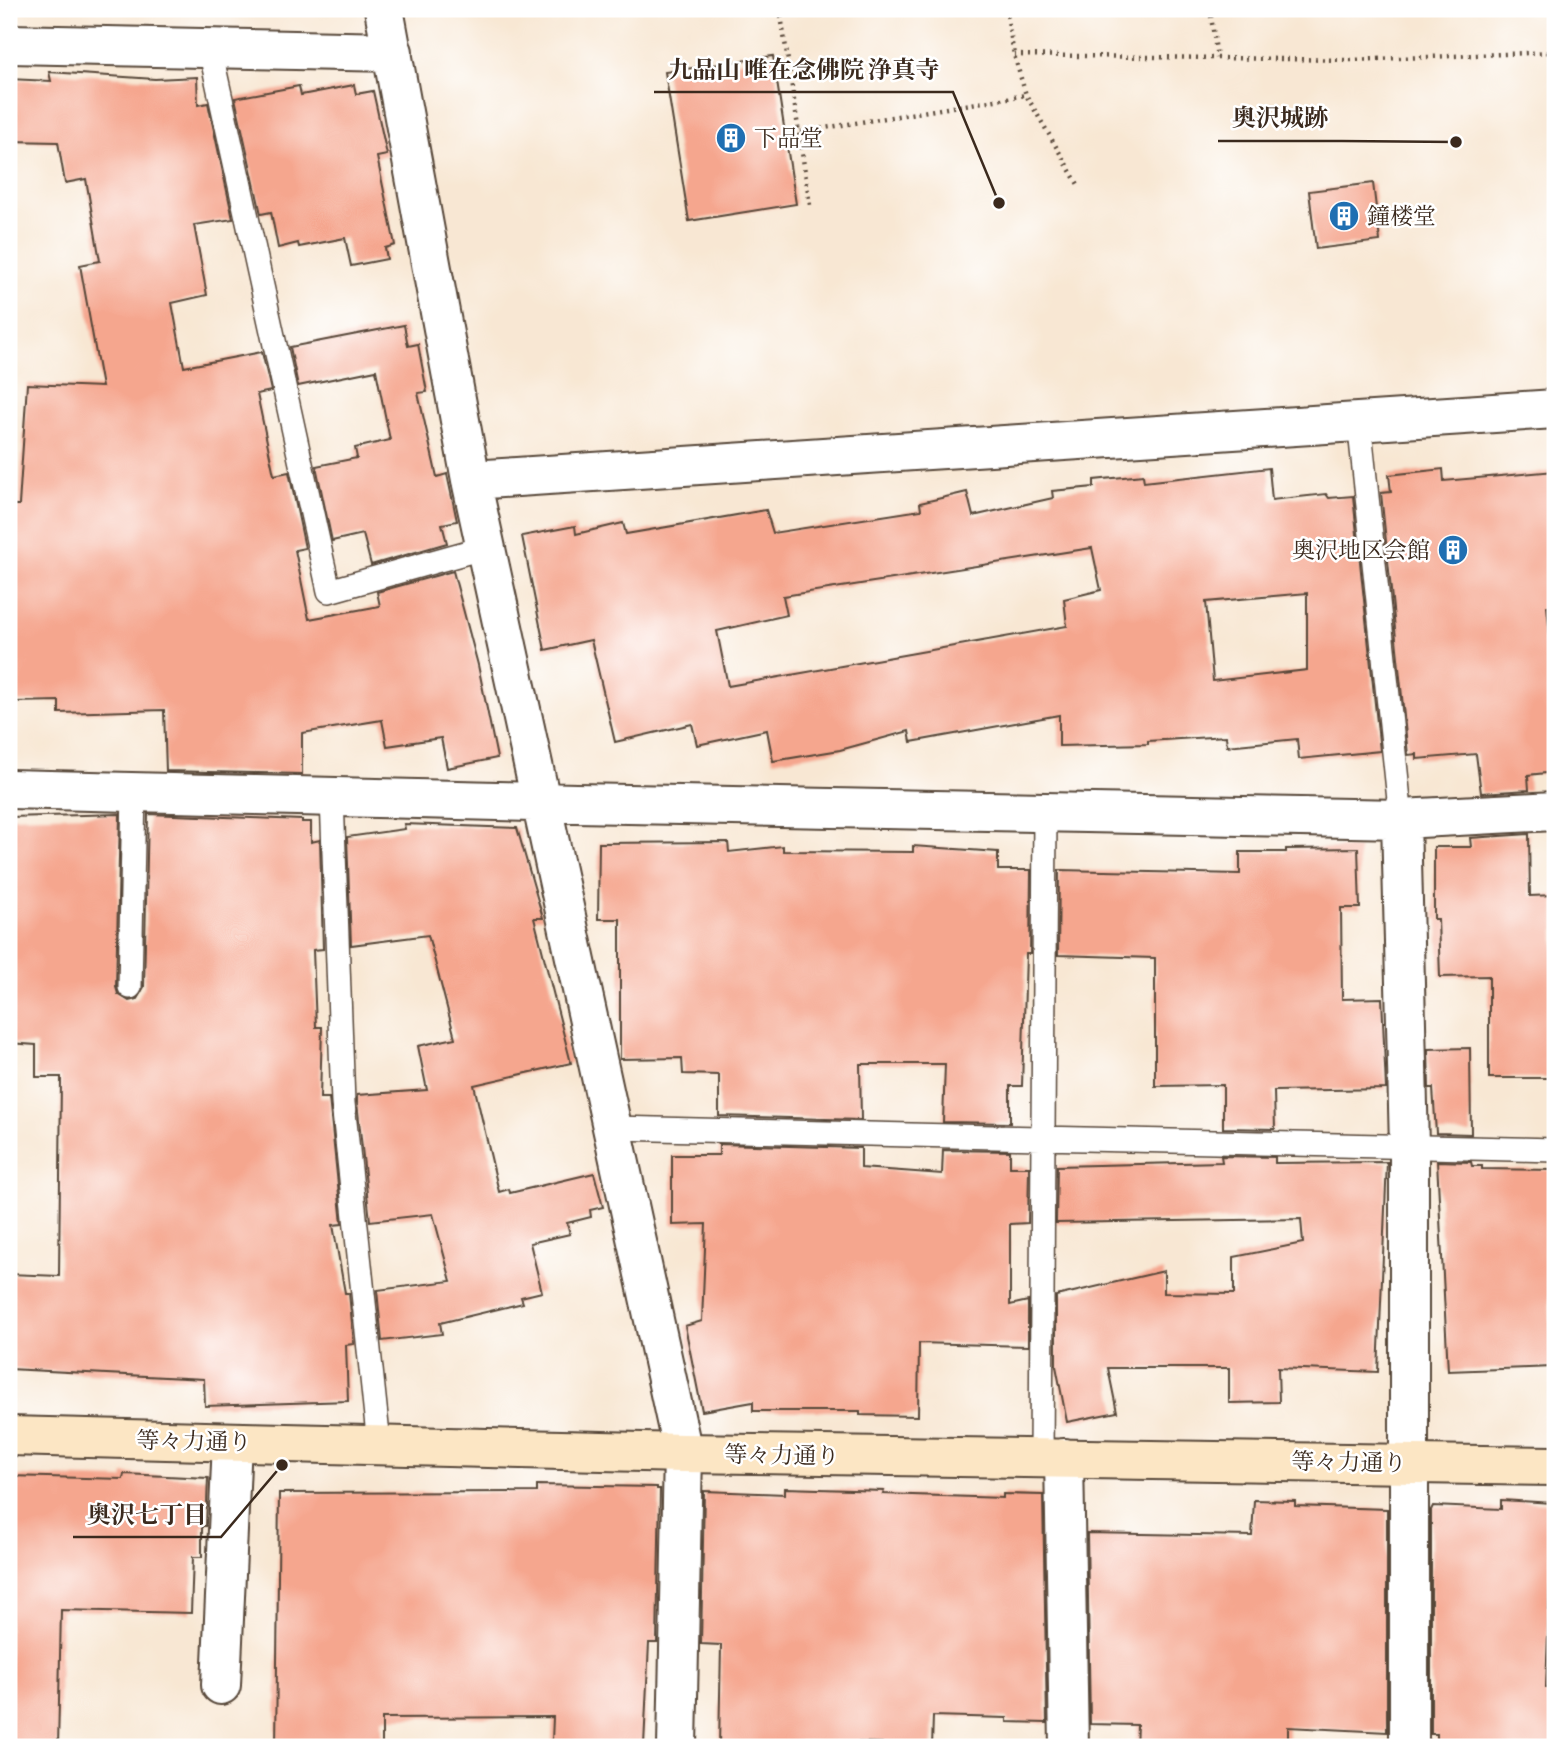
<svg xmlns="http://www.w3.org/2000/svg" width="1564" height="1756" font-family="'Libre Bodoni','Noto Serif JP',serif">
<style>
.building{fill:#f5a68e;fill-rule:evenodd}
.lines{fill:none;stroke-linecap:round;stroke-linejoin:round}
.lane-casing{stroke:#574639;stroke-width:26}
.street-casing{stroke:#574639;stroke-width:42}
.secondary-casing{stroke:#574639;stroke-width:42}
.path{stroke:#574639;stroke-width:4.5;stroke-dasharray:2 5;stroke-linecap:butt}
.lane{stroke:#fff;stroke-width:23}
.street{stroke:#fff;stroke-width:38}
.secondary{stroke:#fce6c4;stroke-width:38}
.labels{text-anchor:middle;stroke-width:5;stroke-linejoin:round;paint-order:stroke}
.poi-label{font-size:23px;fill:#3b2a1e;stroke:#fff;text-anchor:start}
.street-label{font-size:23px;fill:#3b2a1e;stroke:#fff}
.leader{fill:none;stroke:#3b2a1e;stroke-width:2.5}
.callout-dot{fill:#3b2a1e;stroke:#fff;stroke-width:2.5}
.callout-label{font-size:24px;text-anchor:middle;font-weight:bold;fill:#3b2a1e;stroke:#fff;stroke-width:5;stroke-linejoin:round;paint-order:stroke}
</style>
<rect width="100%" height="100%" fill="#fff"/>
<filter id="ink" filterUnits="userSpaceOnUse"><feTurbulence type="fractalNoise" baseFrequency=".0143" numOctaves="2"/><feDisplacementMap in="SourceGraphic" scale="14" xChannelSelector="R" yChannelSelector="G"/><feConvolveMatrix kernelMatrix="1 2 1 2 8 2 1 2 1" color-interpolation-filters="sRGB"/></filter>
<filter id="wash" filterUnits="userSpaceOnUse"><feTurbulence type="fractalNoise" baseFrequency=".00686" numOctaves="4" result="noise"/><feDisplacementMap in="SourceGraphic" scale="28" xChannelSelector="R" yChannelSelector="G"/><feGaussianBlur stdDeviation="1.57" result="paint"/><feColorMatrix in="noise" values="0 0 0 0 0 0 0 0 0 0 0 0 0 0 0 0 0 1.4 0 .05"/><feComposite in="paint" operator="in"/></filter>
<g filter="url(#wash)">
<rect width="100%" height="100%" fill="#f8e7d3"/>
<g id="blocks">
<path class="building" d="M773 56 796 204 689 221 665 72Z
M49 72 155 79 197 77 198 105 208 103 233 219 194 225 207 295 172 303 184 367 262 352 271 391 257 394 274 475 289 472 305 548 295 550 309 619 380 606 377 592 453 571 478 665 497 758 447 768 441 738 387 746 382 720 302 733V774L166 771 164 710 59 713V701L13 702 9 505H19L27 384 102 387 80 265 100 261 86 179 65 183 58 142 9 141V79L51 81Z
M354 85 356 94 373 91 387 155 377 157 395 245 385 248 387 259 351 266 345 238 299 247 298 243 278 248 271 212 261 214 235 98 299 86 301 95Z
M1373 183 1380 241 1316 249 1309 191Z
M404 325 408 346 418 344 427 392 418 393 437 477 447 474 457 521 442 524 447 543 371 565 363 534 332 541 316 466 357 458 355 448 390 440 376 370 298 386 290 347Z
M1269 468 1272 500 1326 494 1329 498 1353 496 1380 751 1299 759 1297 739 1227 746 1226 736 1148 741V744L1059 746V715L911 742 909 731 840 750 773 761 767 730 697 745 692 724 615 742 591 640 545 650 522 536 575 526 576 534 623 523 626 534 766 510 773 533 921 510 920 503 967 492 973 516 1053 498 1052 491 1094 487V480L1143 475 1144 482ZM1092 548 1101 590 1064 599 1067 626 728 686 717 631 787 615 783 596ZM1307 593V670L1213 681 1206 602Z
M1443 469 1444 481 1555 471V605L1547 606 1555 686V772L1528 775 1529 790 1481 793 1476 754 1417 759V754L1408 755 1381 493 1391 492 1389 475Z
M120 814 116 987 118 994 129 1001 137 999 144 987 148 814 302 820V822H311V842L320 840 323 949 313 950 316 1027H322L320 1098H329L342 1224 333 1225 345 1293H349L354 1344 346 1345 348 1401 205 1406 204 1379 9 1369V1274L59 1276 61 1077H36V1045L9 1043V817Z
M404 824 517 828 543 918H534L571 1063 474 1085 499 1192 509 1189 510 1193 594 1173 603 1207 590 1210 591 1217 567 1223 570 1234 530 1243 542 1292 521 1297 523 1303 440 1323 442 1334 382 1341 377 1290 451 1281 433 1214 370 1221 357 1102V1095L427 1090 418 1046 455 1038 428 935 351 945 347 837 405 829Z
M1529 834 1530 896 1555 895V1078H1489V976L1440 977 1438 919H1434V847H1471L1470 838Z
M728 842 729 852 783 846V851L913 852V846L998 852V870H1031L1030 954H1026L1022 1086H1010V1123L943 1122 945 1064H860L861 1120 719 1116V1075L683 1074 682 1058 620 1059V919H598L599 843Z
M1358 848 1360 908H1341L1342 999 1382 998 1386 1089 1274 1091 1275 1129 1223 1128V1085L1155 1086V958L1058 955 1059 870 1240 874V852H1286V849Z
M1470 1048 1471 1134 1436 1133 1433 1088H1429L1428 1049Z
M719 1144 861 1148V1168L942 1174 943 1150 1010 1151V1167H1029L1028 1223 1010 1224V1305L1028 1301V1346L919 1343 918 1416 860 1415V1411H753V1402L702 1411 685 1326 702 1321 706 1224 672 1225V1155H719Z
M1221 1156 1275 1157V1163L1387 1162 1378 1372 1278 1368 1279 1402 1229 1403V1368H1108L1117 1412 1067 1422 1056 1366V1296L1164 1271V1293L1234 1294V1257L1303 1243 1301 1219 1056 1223 1057 1166 1222 1162Z
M1437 1161 1471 1162 1472 1166H1482V1169L1555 1170V1277H1549L1552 1367 1448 1371Z
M124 1474 208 1478 206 1526H202V1557H193L191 1613 61 1610 58 1747H9V1476L123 1479Z
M537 1485 657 1487V1489H660L657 1643H649L644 1745 552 1741 553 1717 382 1718V1747H276L279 1493 537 1492Z
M785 1488 884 1491 883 1494 1003 1498V1494L1043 1495 1047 1723 1007 1722V1718L933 1716 932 1747H882V1743L799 1741V1747H719L721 1645 701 1644 704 1491 785 1494Z
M1254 1500 1295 1501V1506L1387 1509V1732L1288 1727V1747H1136L1137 1725 1090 1724 1087 1533 1252 1536Z
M1501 1500 1553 1503 1546 1687H1555V1747H1437V1734H1431V1510L1433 1506 1501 1509Z"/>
</g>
</g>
<g filter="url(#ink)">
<use href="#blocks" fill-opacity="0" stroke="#574639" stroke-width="2"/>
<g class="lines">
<g class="lane-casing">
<path id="lane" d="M210 49 329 591 486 547
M1359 421 1401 819
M332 797 343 1103 379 1445
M130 987 134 791
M614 1128 1555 1150
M1041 1458 1045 812"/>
</g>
<g class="street-casing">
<path id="street" d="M384 9 471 480 683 1453 677 1747
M9 44 393 52
M471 480 1555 409
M9 789 576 803 1401 819 1555 811
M1401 819 1409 1147V1747
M1064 1458 1069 1747
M221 1685 232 1442"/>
</g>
<g class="secondary-casing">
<path id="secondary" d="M9 1436 683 1453 1555 1466"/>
</g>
<path class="path" d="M780 9 810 205
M1006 9 1014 55 1026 95 1079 186
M1210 9 1217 58
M1014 55 1350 60 1555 52
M800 132 1026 95"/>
<use href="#lane" class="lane"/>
<use href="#street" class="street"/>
<use href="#secondary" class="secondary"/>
</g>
</g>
<defs>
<g id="building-disc" transform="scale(1.575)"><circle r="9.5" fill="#1f6fb2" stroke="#fff"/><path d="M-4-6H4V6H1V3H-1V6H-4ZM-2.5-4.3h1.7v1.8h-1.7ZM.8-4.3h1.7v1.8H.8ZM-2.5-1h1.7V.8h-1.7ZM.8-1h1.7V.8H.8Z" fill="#fff"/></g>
</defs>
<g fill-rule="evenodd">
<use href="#building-disc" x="731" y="138"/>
<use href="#building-disc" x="1344" y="216"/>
<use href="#building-disc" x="1453" y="550"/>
</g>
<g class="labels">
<g class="poi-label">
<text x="754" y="146">下品堂</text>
<text x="1367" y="224">鐘楼堂</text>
<text x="1430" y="558" text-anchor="end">奥沢地区会館</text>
</g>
<g class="street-label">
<text transform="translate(194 1441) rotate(1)" y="8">等々力通り</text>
<text transform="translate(782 1455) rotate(1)" y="8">等々力通り</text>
<text transform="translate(1349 1462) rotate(1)" y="8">等々力通り</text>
</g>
</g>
<path class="leader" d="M999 203L953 92H654M1456 142L1342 141H1218M282 1465L221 1537H73"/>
<g class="callout-dot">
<circle cx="999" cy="203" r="7"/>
<circle cx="1456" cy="142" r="7"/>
<circle cx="282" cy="1465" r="7"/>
</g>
<g class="callout-label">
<text x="804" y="78">九品山 唯在念佛院 浄真寺</text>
<text x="1280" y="126">奥沢城跡</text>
<text x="147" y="1523">奥沢七丁目</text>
</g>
<rect width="1564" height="1756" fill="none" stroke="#fff" stroke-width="35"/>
</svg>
